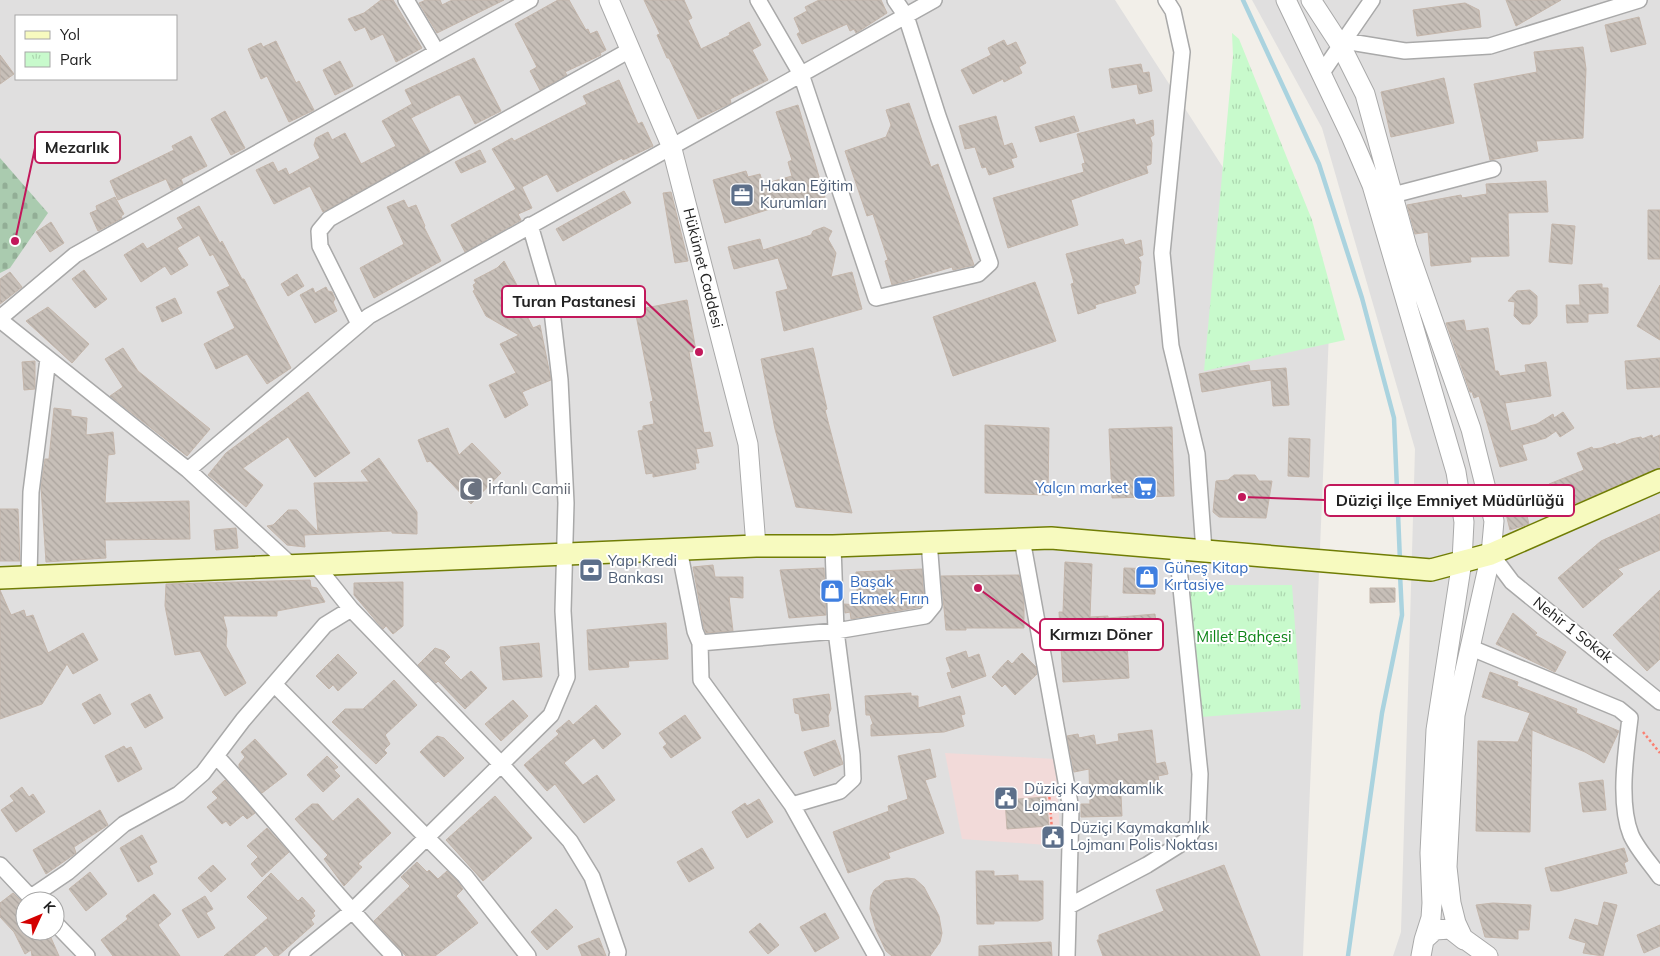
<svg xmlns="http://www.w3.org/2000/svg" width="1660" height="956" font-family="Mulish,sans-serif">
<style>
.residential{fill:#e0dfdf;fill-rule:evenodd}
.commercial{fill:#f2dad9}
.cemetery{fill:url(#cemetery-stones)}
.park{fill:url(#park-tufts)}
.lines{fill:none;stroke-linecap:round;stroke-linejoin:round}
.stream{stroke:#aad3df;stroke-width:4.5}
.building{fill:url(#building-back-hatch);stroke:#c4b6ab}
.minor-casing{stroke:#a9a9a9;stroke-width:18}
.tertiary-casing{stroke:#a9a9a9;stroke-width:21}
.secondary-casing{stroke:#707d05;stroke-width:24}
.path{stroke:#fa8072;stroke-width:2.5;stroke-dasharray:2.5 2.5;stroke-linecap:butt}
.minor{stroke:#fff;stroke-width:15}
.tertiary{stroke:#fff;stroke-width:19}
.secondary{stroke:#f7fabf;stroke-width:21}
.labels{text-anchor:middle;stroke-width:4;stroke-linejoin:round;paint-order:stroke}
.service-label{font-size:15px;fill:#4e5e75;stroke:#fff;text-anchor:start}
.street-label{font-size:15px;fill:#222;stroke:#fff}
.shop-label{font-size:15px;fill:#366cbe;stroke:#fff;text-anchor:start}
.worship-label{font-size:15px;fill:#5b616d;stroke:#fff;text-anchor:start}
.park-label{font-size:15px;fill:#0c8416;stroke:#fff}
.leader{fill:none;stroke:#c2185b;stroke-width:2}
.callout-dot{fill:#c2185b;stroke:#fff;stroke-width:2}
.callout{fill:#fff;stroke:#c2185b;stroke-width:2}
.callout-label{font-size:16px;text-anchor:middle;font-weight:bold;fill:#222}
</style>
<defs>
<pattern id="cemetery-stones" width="16" height="16" patternUnits="userSpaceOnUse" patternTransform="scale(1.25)"><rect width="16" height="16" fill="#aacbaf"/><path d="M2 7V4a2 2 0 0 1 4 0v3zM10 15v-3a2 2 0 0 1 4 0v3z" fill="#92ae96"/></pattern>
<pattern id="park-tufts" width="24" height="20" patternUnits="userSpaceOnUse" patternTransform="scale(1.25)"><rect width="24" height="20" fill="#c8facc"/><path d="M3 7l-1-3M5 7V3M7 7l1-3M15 17l-1-3M17 17v-4M19 17l1-3" fill="none" stroke="#acd6af"/></pattern>
<pattern id="building-back-hatch" width="6" height="6" patternUnits="userSpaceOnUse" patternTransform="scale(1.25)"><rect width="6" height="6" fill="#c7bfb8"/><path d="M-1 5l2 2M0 0l6 6M5-1l2 2" fill="none" stroke="#aba49e"/></pattern>
</defs>
<rect width="100%" height="100%" fill="#f2efe9"/>
<path class="residential" d="M0 0H1115L1329 332 1303 956H0ZM16 16H176V79H16ZM25 901H55V931H25Z
M1252 0H1660V956H1393L1401 932 1415 449 1322 128Z"/>
<path class="commercial" d="M945 753 1055 759 1061 846 962 839Z"/>
<path class="cemetery" d="M0 158 48 213 10 268 0 273Z"/>
<path class="park" d="M1232 33 1239 39 1312 220 1345 340 1204 371 1233 56Z
M1184 585H1292L1301 709 1202 717Z"/>
<g class="lines">
<path class="stream" d="M1243 0 1319 164 1362 298 1394 418 1400 561
M1348 956 1382 713 1402 615 1400 574"/>
</g>
<path class="building" d="M381 0H393L422 48 396 62 383 34 371 40 365 27 355 31 348 19 364 13Z
M426 0H440L442 5 452 0H504L437 33 419 3Z
M558 0H569L586 30 588 29 590 34 597 31 606 50 600 53 601 55 565 72 567 75 540 90 530 71 537 67 515 24Z
M644 0H684L692 18 688 20 701 49 730 35 729 33 749 22 761 45 752 50 768 80 730 99 731 103 727 105 698 119 669 58H667L657 35 660 34Z
M819 0H881L887 13 856 33 854 29 850 31 847 24 802 44 797 34 800 32 794 18 807 11 805 7Z
M1506 0H1561L1516 26Z
M1465 3 1479 10 1481 27 1417 36 1413 10Z
M1639 17 1646 44 1611 52 1605 25Z
M1004 40 1007 46 1016 42 1026 63 1019 67 1022 73 1004 82 1003 79 973 94 961 70 991 55 988 48Z
M276 41 296 83 299 81 314 110 289 122 267 76 261 79 248 49 261 43 263 47Z
M1583 47 1586 69 1583 138 1536 141 1538 151 1490 160 1474 84 1537 72 1534 52Z
M0 55 14 74 0 84Z
M474 58 501 111 475 124 460 95H457L411 118 430 152 323 212 310 186 274 204 256 170 273 162 278 172 286 168 289 175 320 158 314 145 316 138 328 132 332 140 345 133 361 164 396 146 382 121 412 104 405 90Z
M340 61 353 86 335 95 323 70Z
M1141 64 1143 73 1149 72 1152 91 1139 94 1137 84 1112 88 1109 69Z
M1444 78 1454 123 1391 137 1381 92Z
M619 80 638 124 642 122 653 146 623 160 622 158 557 192 547 174 522 187 532 208 518 214 521 220 465 252 451 225 516 189 492 149 512 138 514 141 587 104 583 96Z
M909 103 931 167 938 164 974 265 953 270 952 267 892 285 885 261 888 260 873 214 867 216 845 151 886 137 891 125 886 110Z
M798 105 825 197 800 204 799 200 725 223 713 180 746 171 748 177 760 174 763 184 792 176 788 162 792 160 776 112Z
M225 111 245 148 231 155 211 119Z
M996 116 1004 146 1012 143 1017 157 1011 159 1014 167 989 175 986 167 982 168 975 147 965 149 959 126Z
M1074 116 1079 131 1040 142 1035 127Z
M1134 119 1136 125 1153 120 1154 135 1150 137 1152 143 1151 164 1146 166 1148 173 1071 200 1078 225 1008 248 993 198 1084 172 1082 164 1085 163 1077 134Z
M191 136 207 166 181 179 183 184 171 190 166 179 118 200 110 181 174 150 172 146Z
M480 150 486 162 461 173 455 162Z
M1546 181 1548 212 1508 213 1509 256 1470 257 1471 262 1431 266 1428 232 1415 234 1407 205 1461 195 1462 198 1487 194 1486 184Z
M624 191 631 203 563 241 556 229Z
M671 192 688 261 675 263 663 193Z
M115 197 124 214 121 216 122 218 98 231 90 213 97 210 96 206Z
M404 200 408 208 416 205 425 226 424 227 441 261 374 298 360 268 404 244 387 207Z
M199 206 220 243 222 241 242 279H244L291 368 267 384 247 354 216 369 204 344 235 328 217 292 230 286 213 254 210 256 199 235 177 248 188 265 171 275 165 266 141 282 124 255 143 243 147 249 183 228 177 218Z
M1648 210H1660V259H1648Z
M51 222 64 243 50 252 36 232Z
M1552 224 1575 226 1572 264 1549 262Z
M824 227 832 231 828 239 836 253 831 277 852 272 862 309 784 331 776 292 788 289 778 258 734 269 728 247 760 239 763 250 811 235 813 231Z
M1123 239 1125 245 1141 240 1143 255 1138 257 1141 262 1139 284 1134 286 1136 293 1095 305 1096 308 1078 314 1071 284 1074 283 1066 254Z
M504 261 525 300 520 302 533 328 540 325 551 380 522 392 528 405 505 418 489 385 516 373 500 344 519 335 486 316 473 291 475 290 473 285 476 283 474 280 497 268Z
M84 270 107 299 95 308 72 279Z
M10 272 22 287 0 304V279Z
M297 274 304 286 288 296 281 284Z
M1035 282 1056 341 953 376 933 317Z
M1602 284V288H1608V313L1588 314V322L1567 323 1566 305H1580L1579 285Z
M1660 285V340L1637 326Z
M326 287 328 291 332 292 335 299 333 302 337 311 315 323 300 295 313 288 315 293Z
M1530 290 1537 296V316L1530 324H1522L1514 316 1515 302 1508 301 1517 291Z
M175 298 182 313 162 322 156 307Z
M687 300 696 351 689 352 704 433 710 432 713 446 696 449 699 463H695L696 469 653 477V473L646 474 638 431 643 430V426L654 424 650 402 653 401 635 310Z
M48 307 89 344 72 363 26 321Z
M1464 320 1466 331 1488 328 1495 371H1498L1500 376 1526 372 1525 365 1546 362 1551 396 1505 403 1511 431 1537 424 1553 414 1554 418 1563 412 1574 428 1560 437 1556 431 1546 438 1522 445 1527 460 1500 467 1479 396 1474 398 1472 392H1470L1446 323Z
M123 348 138 371 210 429 187 456 110 396 123 387 105 359Z
M813 348 827 409 825 410 852 513 796 507 775 429 761 359Z
M1660 358V387L1627 389 1625 361Z
M35 361V389L24 390 22 362Z
M1249 365 1250 371 1286 368 1289 405 1273 406 1271 380 1202 392 1199 374Z
M308 392 350 453 315 477 288 437 243 468 263 485 246 507 208 475 226 453Z
M54 408 71 410V416L87 418 86 435 113 432 115 454 108 455 105 503 189 501 190 539 105 540 106 558 46 562 41 487 45 459H49Z
M985 425 1049 428 1048 495 985 493Z
M1172 427 1174 496 1112 498 1109 429Z
M448 428 459 455 472 443 501 473 471 504 430 461 427 462 418 440Z
M1652 435 1653 438 1660 435V468L1567 507 1565 501 1557 504 1549 484 1584 470 1577 453 1592 447 1593 449 1601 448 1615 443 1616 445 1631 439 1641 437 1642 439Z
M1289 438 1310 439 1309 477 1288 476Z
M379 458 417 512V534L392 533V531L304 535 305 547 287 545 267 526 273 525 288 510H297L318 532 314 483 369 482 361 471Z
M1234 475H1255L1259 481H1272L1266 518 1219 517 1213 512 1216 481 1228 480Z
M1521 492 1529 524 1510 530 1502 498Z
M0 509H18L20 561H0Z
M1660 514V550L1618 569 1623 574 1583 608 1558 578 1601 541Z
M236 528 238 548 216 550 214 530Z
M1065 562 1092 564 1090 617 1108 616V618L1155 614 1158 640 1127 643 1129 678 1063 682 1059 612H1063Z
M713 565 715 577H743V598L729 597 733 631 706 633 704 628 693 567Z
M824 568 826 615 789 618 780 570Z
M1124 568 1156 569 1155 594 1123 593Z
M922 569 924 602 920 607 851 619 850 612 845 613 844 604 858 605 856 572Z
M1019 575 1024 600V628H966V630H946L941 576Z
M310 580 311 587 317 588 325 602 277 611V616H223L227 631 226 646 246 683 225 696 200 651 175 655 165 606 166 584Z
M403 582V626L393 634 386 626 383 629 354 595V583Z
M1370 588H1395V602L1370 603Z
M0 590 11 615 24 610 26 617 33 615 48 653 83 633 98 660 73 674 67 664 42 704 0 719Z
M1660 590V659L1647 671 1613 635Z
M1513 613 1537 633 1535 635 1566 652 1555 672 1496 644Z
M666 623 668 659 628 661 629 667 589 670 587 630Z
M539 643 542 677 503 680 500 647Z
M435 648 444 651 450 657 444 663 461 680 471 671 487 688 465 709 438 681 436 683 418 665Z
M966 651 968 658 979 654 986 676 952 688 947 673 951 672 946 658Z
M1022 653 1036 667 1037 674 1015 695 1005 684 1002 687 992 677 1008 660 1012 664Z
M338 654 357 673 338 691 333 685 329 689 316 676Z
M1490 672 1518 682 1517 686 1577 709 1576 713 1619 731 1604 763 1585 752 1532 730 1530 832 1476 831 1478 741 1518 742 1530 713 1482 697Z
M394 680 417 705 385 735 390 744 384 750 387 753 376 764 332 722 345 709H363Z
M911 693V696H918V708L960 696 965 714 961 715 964 726 944 732 871 736V725L873 724 870 715H866L865 696Z
M100 694 111 714 94 724 82 704Z
M150 694 163 718 145 728 131 704Z
M829 694 831 709 828 716 829 726 802 731 799 714 795 713 793 699Z
M513 700 528 716 501 741 485 724Z
M596 705 621 734 603 749 594 738 564 763 583 785 597 775 615 800 584 823 555 784 547 791 524 765 559 734 556 731 569 720 573 725Z
M685 715 701 738 671 758 663 747 667 744 659 733Z
M1152 730 1156 764 1165 762 1168 774 1158 776 1160 787 1121 795 1122 816 1081 817V804H1090L1089 769 1074 772 1067 736 1078 734 1079 738 1094 735 1096 745 1119 741 1118 734Z
M437 736 444 738 464 758 444 777 420 752Z
M255 739 287 774 262 793 239 767V764L245 757 241 752Z
M835 740 843 764 814 776 804 752Z
M124 746 126 749 131 747 142 769 118 782 105 756Z
M930 749 936 777 925 780 944 833 888 853 890 858 848 873 833 832 889 811 888 806 908 799 898 756Z
M327 756 338 767 334 770 340 776 323 792 307 775Z
M225 780 255 813 247 819 243 815 230 826 226 821 222 824 207 807 218 798 212 792Z
M1603 780 1606 810 1583 812 1579 783Z
M22 787 29 797 33 794 45 812 16 832 1 810 14 801 10 796Z
M495 796 532 838 483 881 446 840Z
M1046 797 1049 826 1007 829 1005 800Z
M358 798 391 833 358 864 362 867 344 886 324 859 328 855 295 819 312 804H318L333 821Z
M759 799 773 822 747 838 732 812 745 803 747 806Z
M100 810 108 825 74 847 76 853 46 874 33 850Z
M267 828 289 852 262 877 251 864 258 857 247 846Z
M142 835 157 862 149 866 153 874 138 882 120 848Z
M702 848 714 868 689 882 677 862Z
M1624 848 1628 861 1624 863 1627 873 1559 891H1551L1545 868Z
M417 862 427 872 429 870 438 879 447 871 458 882 463 889 456 896 478 923 435 956H406L374 921 410 886 401 877Z
M213 865 226 879 211 892 198 878Z
M1224 865 1260 956H1103L1097 940H1099V935L1164 911 1156 890Z
M976 871H994V876L1018 875V881H1043V919L1038 921H994V924H977Z
M90 872 107 894 86 911 69 889Z
M271 873 298 901 302 897 315 911 313 913 315 916 311 920 314 924 278 956H274L266 946 254 956H224L268 918 247 897Z
M907 878 915 879 924 887 939 916 942 933 940 942 930 956H892L886 951 876 930 870 909 871 897 874 890 885 881Z
M13 893 25 905V931H48L59 956H32L31 950 25 954 14 932 0 917V903Z
M154 894 171 914 158 925 180 956H113L101 940 128 919 126 916Z
M205 896 213 909 206 913 215 928 198 938 182 910Z
M1604 902 1617 905 1603 956 1583 953 1586 943 1569 938 1575 919 1598 926Z
M1493 903 1531 905 1529 930H1518V939L1485 937 1476 905Z
M556 909 573 927 547 950 531 932Z
M825 913 839 938 815 952 800 927Z
M760 923 779 945 768 954 749 932Z
M1660 925V946L1644 953 1637 935Z
M599 938 606 956H582L578 946Z
M1051 942 1052 956H979V946Z"/>
<g class="lines">
<g class="minor-casing">
<path id="minor" d="M406 0 437 52
M758 0 801 74 876 298 978 274 990 263 938 116 906 16 895 0
M1166 0 1173 11 1182 52 1162 253 1171 346 1197 454 1204 551
M1344 41 1405 51 1490 46 1639 0
M1321 74 1372 0
M1393 195 1493 169
M0 318 75 255 530 0
M0 320 188 470 291 565
M359 324 320 246 319 231 329 219 630 50
M188 470 369 316 934 0
M1022 539 1071 809 1067 956
M679 549 695 631 700 643 701 680 792 805 876 956
M1491 554 1512 582 1660 702
M315 564 351 609 501 764 570 841 592 877 618 952 617 956
M29 576 31 492 48 359
M700 643 836 631 925 616 934 605 929 541
M1469 647 1619 709 1630 718C1626 752 1618 803 1631 835 1637 849 1651 864 1660 877
M274 684 465 876 528 956
M216 756C277 821 332 892 394 956
M792 805 840 791 853 779 852 755 836 631 833 546
M0 865 34 901
M31 897 68 872 124 824 179 794 203 773 243 720 325 625 351 609
M1069 906 1147 865 1187 840 1198 823 1200 774 1177 549
M55 923 87 956
M297 956 351 912 551 715 567 677 563 611 566 503 560 380 550 294 530 225"/>
</g>
<g class="tertiary-casing">
<path id="tertiary" d="M609 0 671 145 748 444 756 546
M1286 0 1351 136 1372 185 1456 472 1464 522 1462 561 1436 730 1430 853 1432 903 1431 918 1424 940
M1311 0 1341 46 1365 94 1407 247 1471 429 1494 521 1491 554 1455 715 1447 867 1451 903 1456 923 1463 938 1488 956
M1421 956 1424 940 1435 930 1450 929 1464 940"/>
</g>
<g class="secondary-casing">
<path id="secondary" d="M0 578 756 546H833L1051 538 1431 570 1491 554 1660 480"/>
</g>
<path class="path" d="M1643 732 1660 753
M1038 788V792H1049L1052 830H1056"/>
<use href="#minor" class="minor"/>
<use href="#tertiary" class="tertiary"/>
<use href="#secondary" class="secondary"/>
</g>
<defs>
<g id="office-square" transform="scale(1.25)"><rect x="-9" y="-9" width="18" height="18" rx="4" fill="#5c6f8a" stroke="#fff"/><path d="M-6-3h4V-5.5h4V-3h4V5H-6ZM-1-4.5V-3h2v-1.5ZM-6 0V1H6V0Z" fill="#fff"/></g>
<g id="supermarket-square" transform="scale(1.25)"><rect x="-9" y="-9" width="18" height="18" rx="4" fill="#3f7fe0" stroke="#fff"/><path d="M-6-5.5h2.5l.6 2H6L4.5 2H-2.5L-4.4-4H-6ZM-1.5 3.2a1.3 1.3 0 1 0 .1 0ZM3 3.2a1.3 1.3 0 1 0 .1 0Z" fill="#fff"/></g>
<g id="mosque-square" transform="scale(1.25)"><rect x="-9" y="-9" width="18" height="18" rx="4" fill="#6b7280" stroke="#fff"/><path d="M3.5-4.9A6 6 0 1 0 3.5 4.9A5 5 0 1 1 3.5-4.9Z" fill="#fff"/></g>
<g id="bank-square" transform="scale(1.25)"><rect x="-9" y="-9" width="18" height="18" rx="4" fill="#5c6f8a" stroke="#fff"/><path d="M-6-4H6V4H-6ZM0-2.3a2.3 2.3 0 1 0 0 4.6a2.3 2.3 0 1 0 0-4.6Z" fill="#fff"/></g>
<g id="shop-square" transform="scale(1.25)"><rect x="-9" y="-9" width="18" height="18" rx="4" fill="#3f7fe0" stroke="#fff"/><path d="M-5-2.5h2.3a2.7 3.5 0 0 1 5.4 0H5L5.5 6h-11ZM-1.5-2.5h3a1.5 2.3 0 0 0-3 0Z" fill="#fff"/></g>
<g id="civic-square" transform="scale(1.25)"><rect x="-9" y="-9" width="18" height="18" rx="4" fill="#5c6f8a" stroke="#fff"/><path d="M-.6-6.5H3V-4.5H.6V-3L4-1V1h2V6H-6V1h2V-1L-.6-3ZM-1.2 2.5V6h2.4V2.5Z" fill="#fff"/></g>
</defs>
<g fill-rule="evenodd">
<use href="#office-square" x="742" y="195"/>
<use href="#supermarket-square" x="1145" y="488"/>
<use href="#mosque-square" x="471" y="489"/>
<use href="#bank-square" x="591" y="570"/>
<use href="#shop-square" x="1147" y="577"/>
<use href="#shop-square" x="832" y="591"/>
<use href="#civic-square" x="1006" y="798"/>
<use href="#civic-square" x="1053" y="837"/>
</g>
<g class="labels">
<g class="service-label">
<text x="760" y="191">Hakan Eğitim<tspan x="760" dy="17">Kurumları</tspan></text>
<text x="608" y="566">Yapı Kredi<tspan x="608" dy="17">Bankası</tspan></text>
<text x="1024" y="794">Düziçi Kaymakamlık<tspan x="1024" dy="17">Lojmanı</tspan></text>
<text x="1070" y="833">Düziçi Kaymakamlık<tspan x="1070" dy="17">Lojmanı Polis Noktası</tspan></text>
</g>
<g class="street-label">
<text transform="translate(703 268) rotate(76)" y="5">Hükümet Caddesi</text>
<text transform="translate(1573 630) rotate(38)" y="5">Nehir 1 Sokak</text>
</g>
<g class="shop-label">
<text x="1128" y="493" text-anchor="end">Yalçın market</text>
<text x="1164" y="573">Güneş Kitap<tspan x="1164" dy="17">Kırtasiye</tspan></text>
<text x="850" y="587">Başak<tspan x="850" dy="17">Ekmek Fırın</tspan></text>
</g>
<g class="worship-label">
<text x="488" y="494">İrfanlı Camii</text>
</g>
<g class="park-label">
<text x="1244" y="642">Millet Bahçesi</text>
</g>
</g>
<path class="leader" d="M15 241L35 148M699 352L645 301M1242 497L1325 500M978 588L1040 634"/>
<g class="callout-dot">
<circle cx="15" cy="241" r="5"/>
<circle cx="699" cy="352" r="5"/>
<circle cx="1242" cy="497" r="5"/>
<circle cx="978" cy="588" r="5"/>
</g>
<g class="callout">
<rect x="35" y="132" width="85" height="31" rx="5"/>
<rect x="502" y="286" width="143" height="31" rx="5"/>
<rect x="1325" y="485" width="249" height="31" rx="5"/>
<rect x="1040" y="619" width="123" height="31" rx="5"/>
</g>
<g class="callout-label">
<text x="77" y="153">Mezarlık</text>
<text x="574" y="307">Turan Pastanesi</text>
<text x="1450" y="506">Düziçi İlçe Emniyet Müdürlüğü</text>
<text x="1101" y="640">Kırmızı Döner</text>
</g>
<rect x="15" y="15" width="162" height="65" fill="#ffffff" stroke="#a7a7a7"/>
<rect x="25" y="31" width="25" height="8" fill="#f7fabf" stroke="#a7a7a7"/>
<text x="60" y="40" font-size="15" fill="#222222">Yol</text>
<rect x="25" y="52" width="25" height="15" fill="url(#park-tufts)" stroke="#a7a7a7"/>
<text x="60" y="65" font-size="15" fill="#222222">Park</text>
<g transform="translate(40 916) rotate(46)"><circle r="24" fill="#ffffff" stroke="#a7a7a7"/>
<path d="M0-4L9 19L0 12L-9 19Z" fill="#d40000"/>
<text y="-8" font-size="14" font-weight="bold" text-anchor="middle" fill="#222222">K</text>
</g>
</svg>
